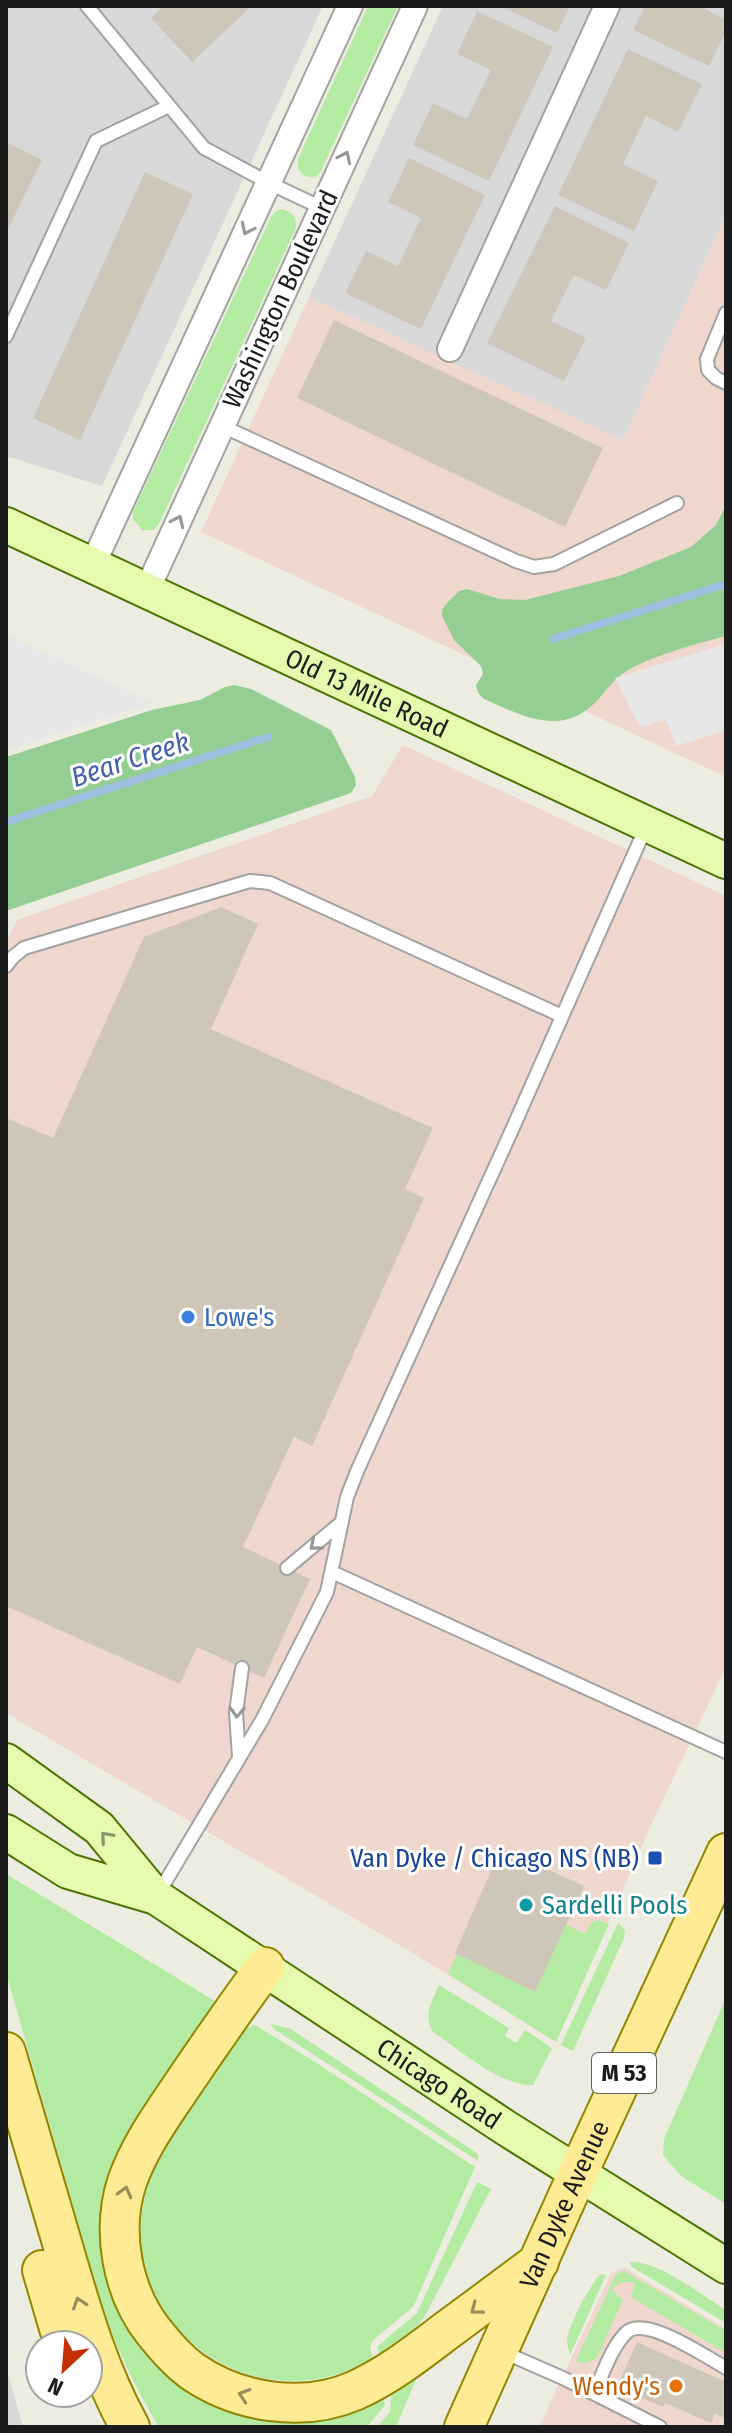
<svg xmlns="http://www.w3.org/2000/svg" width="732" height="2433" font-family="'Fira Sans Condensed',sans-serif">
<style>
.residential{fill:#d9d8d8}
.commercial{fill:#f0d7cd}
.grass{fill:#b4eba2}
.forest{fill:#95ce92}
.parking{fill:#e7e7e7}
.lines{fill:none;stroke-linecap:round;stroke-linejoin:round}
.stream{stroke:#9ebfdd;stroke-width:8}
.building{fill:#cdc6b9}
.lane-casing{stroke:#a2a2a2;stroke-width:16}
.street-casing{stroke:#a2a2a2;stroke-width:28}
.secondary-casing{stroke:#4b7301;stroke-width:38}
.primary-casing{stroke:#928500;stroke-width:42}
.lane{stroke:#fff;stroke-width:12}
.street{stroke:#fff;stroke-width:24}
.secondary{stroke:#e5fcaf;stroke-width:34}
.primary{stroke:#ffeb93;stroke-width:38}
.oneway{stroke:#989898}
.oneway2{stroke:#8a976c}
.oneway3{stroke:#988d5d}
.shop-dot{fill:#3f7fe0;stroke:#fff;stroke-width:3}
.transit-dot{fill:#1a4fb4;stroke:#fff;stroke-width:3}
.culture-dot{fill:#0f9aa8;stroke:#fff;stroke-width:3}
.food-dot{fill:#e8710a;stroke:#fff;stroke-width:3}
.labels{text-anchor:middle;stroke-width:6;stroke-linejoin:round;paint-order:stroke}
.shield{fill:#fff;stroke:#5f5f5f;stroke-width:2}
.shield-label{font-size:24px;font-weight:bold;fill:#1b1b1b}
.street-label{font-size:26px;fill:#1b1b1b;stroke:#fff}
.shop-label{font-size:26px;fill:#366cbe;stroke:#fff;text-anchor:start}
.transit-label{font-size:26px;fill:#164399;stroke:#fff;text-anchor:end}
.culture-label{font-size:26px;fill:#0d838f;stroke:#fff;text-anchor:start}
.food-label{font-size:26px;fill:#c56008;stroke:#fff;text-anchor:end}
.water-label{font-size:28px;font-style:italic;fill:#4560ad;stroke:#fff}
</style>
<rect width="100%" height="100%" fill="#edece0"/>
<path class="residential" d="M6 6H323L102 486 6 456Z
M443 6H726V215L623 441 309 297Z
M6 2367 23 2427H6Z"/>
<path class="commercial" d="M726 215V777L201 532 309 297 623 440Z
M403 745 726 896V1667L652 1823 556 2042 408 1950 6 1713V942L17 920 372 796Z
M625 2268 726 2329V2427H539L611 2273Z"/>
<path class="grass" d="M368 6H398L321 171 317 176C304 180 296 172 298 159Z
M282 209C292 212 297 217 296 228L159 524 154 530H142L133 519V512L271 217 276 211Z
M6 1874 215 2001 220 2006 127 2136C118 2152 109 2169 105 2186 101 2205 101 2223 103 2241 104 2259 106 2278 112 2295 144 2384 242 2433 336 2419 342 2418 353 2414 358 2410 361 2407 362 2403 366 2401 370 2398 377 2396 382 2393L385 2405 367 2427H159C137 2391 120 2355 105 2316L6 1973Z
M597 1920 609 1924 556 2042 448 1974 457 1954 535 1992 566 1924 585 1934 591 1923Z
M618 1923 625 1930 624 1938 573 2051 561 2045Z
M439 1985 509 2028 505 2036 516 2043 525 2030 552 2048 533 2085C500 2086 460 2050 433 2032 423 2015 432 2001 439 1985Z
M726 1998V2204L681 2176 663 2155 664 2139Z
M271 2024 291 2029 478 2154V2161L274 2029Z
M255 2025 312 2060 475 2167 413 2307 373 2340 370 2348 373 2358C264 2425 122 2336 143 2207 150 2166 173 2132 194 2097 209 2070 223 2035 255 2025Z
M477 2182 491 2189 425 2316 404 2344 380 2356 377 2348 380 2344 417 2313Z
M629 2262C659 2260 700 2295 726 2310V2323L632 2267Z
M624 2271 726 2331V2353L631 2297 635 2283C625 2281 618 2282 612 2290L623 2300 598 2356C591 2363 585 2365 576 2361L616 2274Z
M601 2274 606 2275 570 2355C570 2352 567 2345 567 2343 566 2329 591 2282 601 2274Z
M418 2375 396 2427H377L390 2412 392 2388Z"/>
<path class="forest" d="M726 495V636C701 642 642 659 622 674 609 684 601 699 588 709 554 735 517 713 484 699L478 693 476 685 483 674 481 666 454 640 442 616V610L447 603 459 591 467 589 500 599 525 600 619 576 691 547 716 525 725 507Z
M234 685 251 689 331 730 355 777 356 785 351 793 6 911V757L152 710 200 700 225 687Z"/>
<path class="parking" d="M6 634 153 703 6 750Z
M726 644V730L676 746 666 720 640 727 615 678Z"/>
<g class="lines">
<path class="stream" d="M553 639 726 584
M6 822 268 737"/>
</g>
<path class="building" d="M164 6H252L192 62 151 18Z
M500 6H570L557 33Z
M645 6H700L726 20V31L709 66 633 30Z
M477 11 553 47 489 181 413 145 433 103 467 119 491 70 457 54Z
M628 49 702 84 678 132 646 116 623 164 658 181 634 231 558 195Z
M6 142 42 160 6 233Z
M409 158 485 195 421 329 345 293 366 251 398 266 421 218 388 202Z
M145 172 193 194 80 440 33 418Z
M555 206 629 243 606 290 574 275 551 321 586 338 564 381 487 343Z
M334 320 603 448 565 527 297 398Z
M221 907 258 924 211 1029 433 1128 405 1189 424 1198 312 1446 294 1437 243 1547 310 1579 264 1678 197 1647 180 1684 6 1606V1118L53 1138 144 937Z
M501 1848 584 1886 535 1992 455 1953Z
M637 2342 726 2382V2419L715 2413 711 2423 665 2403 663 2407 638 2396 640 2391 619 2382Z"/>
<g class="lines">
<g class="lane-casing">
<path id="lane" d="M87 6 204 148 269 183 322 208
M726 313 707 359 708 370 716 378 726 383
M6 336 96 141 169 106
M222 426 516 561 534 567 554 564 677 503
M6 966 13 957 24 948 250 881 270 883 562 1016
M287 1568 342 1522
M332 1572 726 1752
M239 1756 236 1713 242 1668
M158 1894 262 1720 327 1592 347 1497 358 1469 511 1132 646 827
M501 2351 565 2379 660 2427
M594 2393C603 2374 611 2348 626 2333 644 2314 706 2357 726 2368"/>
</g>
<g class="street-casing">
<path id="street" d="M450 349 607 6
M92 566 350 6
M146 592 415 6"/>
</g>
<g class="secondary-casing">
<g id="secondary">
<path id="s1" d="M6 525 726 861"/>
<path d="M6 1761 99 1828 156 1897"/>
<path id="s2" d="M6 1832 68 1871 156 1897 506 2128 726 2266"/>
</g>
</g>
<g class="primary-casing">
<g id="primary">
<path d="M265 1967C236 2007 208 2047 181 2087 161 2117 139 2147 127 2182 111 2231 122 2292 154 2332 165 2346 177 2360 192 2371 238 2403 303 2413 354 2391 388 2376 417 2353 446 2331 477 2308 508 2285 539 2262"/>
<path d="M6 2052C24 2114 42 2175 60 2236 79 2301 97 2368 130 2427"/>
<path d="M42 2270 64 2345"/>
<path id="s3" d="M464 2427 578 2173 726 1853"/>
</g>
</g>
<use href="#lane" class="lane"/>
<use href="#street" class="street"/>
<use href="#secondary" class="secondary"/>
<use href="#primary" class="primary"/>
</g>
<defs><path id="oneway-chevron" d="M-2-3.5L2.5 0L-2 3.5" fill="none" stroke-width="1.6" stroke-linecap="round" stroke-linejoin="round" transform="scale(2)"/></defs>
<g class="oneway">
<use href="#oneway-chevron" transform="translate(345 157) rotate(-65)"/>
<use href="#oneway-chevron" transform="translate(247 229) rotate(115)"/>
<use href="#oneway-chevron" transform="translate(178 521) rotate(-65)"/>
<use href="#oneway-chevron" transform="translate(315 1545) rotate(140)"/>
<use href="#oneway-chevron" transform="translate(237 1712) rotate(92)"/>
</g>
<use class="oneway2" href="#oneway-chevron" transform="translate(106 1837) rotate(-131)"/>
<g class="oneway3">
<use href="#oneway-chevron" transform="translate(125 2192) rotate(-75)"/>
<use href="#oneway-chevron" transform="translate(79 2303) rotate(-108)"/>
<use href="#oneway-chevron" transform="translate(476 2309) rotate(143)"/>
<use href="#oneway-chevron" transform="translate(244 2395) rotate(-162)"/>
</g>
<circle class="shop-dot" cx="188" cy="1317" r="8"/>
<rect class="transit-dot" x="647" y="1850" width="16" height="16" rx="4"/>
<circle class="culture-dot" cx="526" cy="1905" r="8"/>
<circle class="food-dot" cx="676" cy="2386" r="8"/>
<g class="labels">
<rect class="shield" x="592" y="2053" width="64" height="40" rx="6"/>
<g class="shield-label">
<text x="624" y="2081">M 53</text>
</g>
<g class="street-label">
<text transform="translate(280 299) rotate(-65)" y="9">Washington Boulevard</text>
<text dy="9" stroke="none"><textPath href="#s1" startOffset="398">Old 13 Mile Road</textPath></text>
<text dy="9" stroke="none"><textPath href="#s2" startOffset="504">Chicago Road</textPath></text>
<text dy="9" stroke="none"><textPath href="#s3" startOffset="244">Van Dyke Avenue</textPath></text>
</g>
<g class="shop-label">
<text x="204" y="1326">Lowe's</text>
</g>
<g class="transit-label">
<text x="639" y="1867">Van Dyke / Chicago NS (NB)</text>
</g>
<g class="culture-label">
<text x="542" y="1914">Sardelli Pools</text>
</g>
<g class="food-label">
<text x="660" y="2395">Wendy's</text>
</g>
<g class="water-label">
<text transform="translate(130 759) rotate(-18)" y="10">Bear Creek</text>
</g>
</g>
<rect width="732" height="2433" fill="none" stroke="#1b1b1b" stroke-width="16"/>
<g transform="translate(64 2369) rotate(206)"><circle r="38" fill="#ffffff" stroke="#a4a4a4" stroke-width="2"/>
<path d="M0-6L14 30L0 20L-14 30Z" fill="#c63000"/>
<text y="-12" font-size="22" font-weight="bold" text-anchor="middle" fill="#1b1b1b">N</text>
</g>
</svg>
